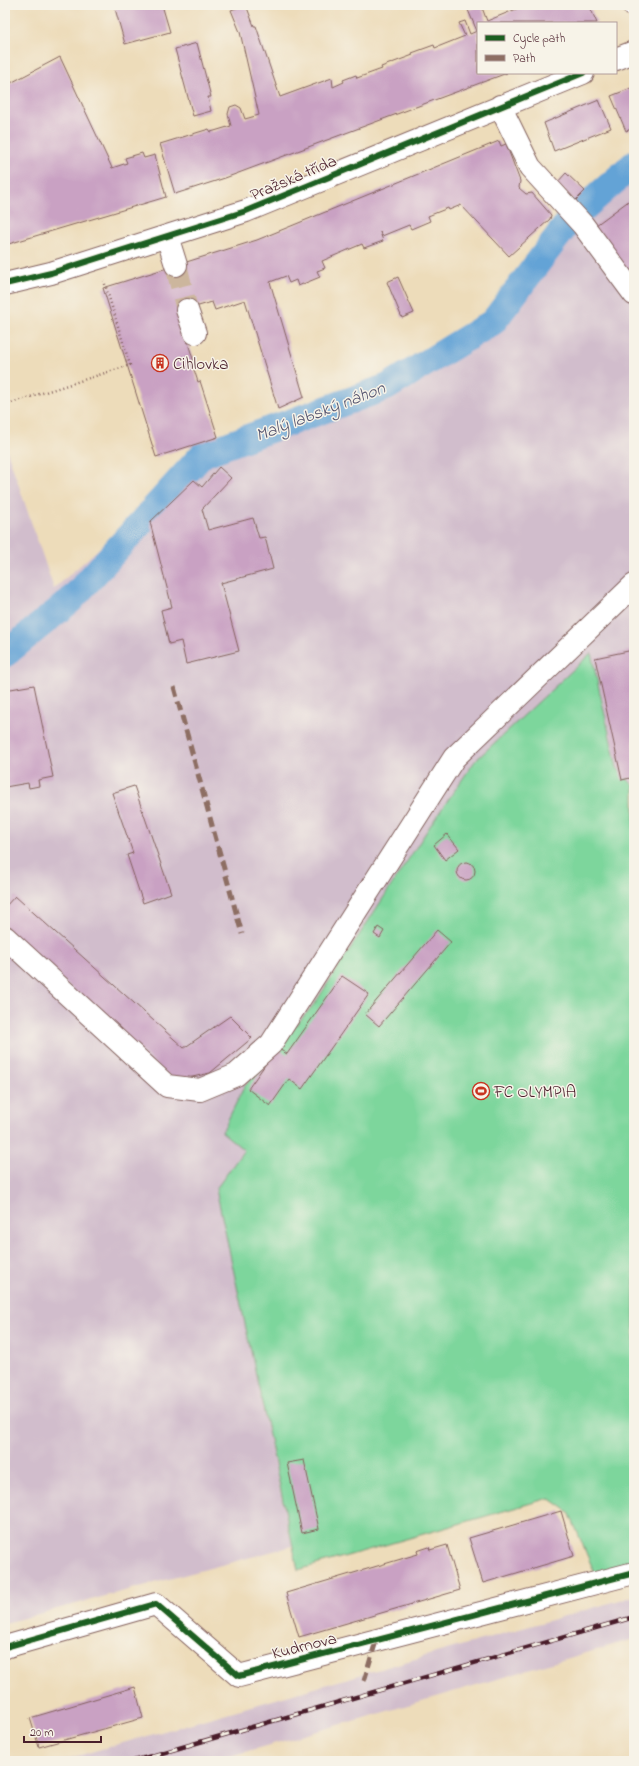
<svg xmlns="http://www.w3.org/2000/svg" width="639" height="1766" font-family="'Indie Flower',sans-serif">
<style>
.industrial{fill:#d1bdcc}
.green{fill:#7dd69c;stroke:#647a64}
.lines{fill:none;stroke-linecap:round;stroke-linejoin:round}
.canal{stroke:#63a3d6;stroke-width:27}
.building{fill:#c9a1c3}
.minor-tunnel{stroke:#ccb69d;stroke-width:22;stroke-dasharray:22 11;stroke-linecap:butt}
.minor-casing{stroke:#83615d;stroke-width:24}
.path{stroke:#83615d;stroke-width:2.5;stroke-dasharray:1 3;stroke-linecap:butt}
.minor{stroke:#fff;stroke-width:22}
.rail-casing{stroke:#4a1f2b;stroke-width:4.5}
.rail{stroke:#f7f3e8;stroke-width:3;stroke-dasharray:9;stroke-linecap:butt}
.quiet{stroke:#8d6e63;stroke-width:5;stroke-dasharray:10 5;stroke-linecap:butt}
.cycleway-casing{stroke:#f7f3e8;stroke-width:8}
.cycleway{stroke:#1b5e20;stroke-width:6}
.labels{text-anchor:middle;stroke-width:3;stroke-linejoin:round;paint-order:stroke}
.street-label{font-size:17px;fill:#4a1f2b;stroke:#f7f3e8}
.poi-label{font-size:17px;fill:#4a1f2b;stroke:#f7f3e8;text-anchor:start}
.water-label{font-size:18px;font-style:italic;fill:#54546f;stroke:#f7f3e8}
</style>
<rect width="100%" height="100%" fill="#f7f3e8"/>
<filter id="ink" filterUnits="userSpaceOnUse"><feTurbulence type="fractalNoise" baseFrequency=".025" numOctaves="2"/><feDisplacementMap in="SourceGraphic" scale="8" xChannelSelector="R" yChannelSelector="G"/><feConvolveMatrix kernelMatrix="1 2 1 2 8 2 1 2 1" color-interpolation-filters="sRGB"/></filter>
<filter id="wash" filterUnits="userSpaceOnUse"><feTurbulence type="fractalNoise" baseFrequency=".012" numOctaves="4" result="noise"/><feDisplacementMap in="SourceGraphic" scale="16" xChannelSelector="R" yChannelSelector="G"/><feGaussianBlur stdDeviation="0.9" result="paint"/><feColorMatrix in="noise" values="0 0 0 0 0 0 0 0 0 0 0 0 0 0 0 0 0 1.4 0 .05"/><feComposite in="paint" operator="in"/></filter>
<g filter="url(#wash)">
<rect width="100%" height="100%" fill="#eddcba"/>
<path class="industrial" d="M634 175V786L617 768 591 654 475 761 432 823 314 1003 244 1087 223 1132 244 1150 216 1189 292 1546 5 1623V445L54 589 203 454 292 424 478 338 529 290 582 218Z
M634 1596V1639L384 1712 213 1761H60Z"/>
<path class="green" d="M591 653 617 768 634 786V1564L595 1574 569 1512 549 1498 298 1570 216 1189 244 1150 222 1132 244 1087 315 1003 432 823 475 761Z"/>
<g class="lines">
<path class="canal" d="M5 654 71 600 203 454 387 387 493 322 570 220 634 164"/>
</g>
<g id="blocks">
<path class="building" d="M114 5H162L170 32 125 44Z
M244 5H246L254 26H256L280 97 332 78 333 87 344 82 343 80 356 75 357 78 382 69 381 67 413 55 412 53 434 45 435 48 465 36 459 23 465 21 470 34 477 31 468 10 481 5 487 21 526 5H589L597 23H478V73H507L225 178 175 194 160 144 209 129 211 132 231 126 228 114 230 107 236 105 241 108 245 119 259 115 240 32 231 10Z
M197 43 211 97H208L211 111 193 116 175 49Z
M60 57 112 168 127 163 125 158 142 153 144 158 155 155 166 197 5 245V86Z
M634 87V128L626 131 611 96Z
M599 100 611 128 554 151 544 123Z
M499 141 501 146 506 144 520 181 519 188 526 194 532 193 551 215 550 219 509 256 461 205 449 210 448 208 428 216 430 221 411 229 409 225 382 236 380 232 383 241 364 248 362 244 322 261 325 268 317 271 320 277 298 286 296 280 289 283 286 276 270 282 304 397 278 409 245 300 215 310 212 302 178 312 194 362 192 363 198 382 200 381 218 437 156 457 103 288 257 240Z
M566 173 585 191 575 201 556 184Z
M634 197V283L592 228Z
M398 277 414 313 402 318 387 282Z
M219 467 231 478 202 509 208 530 253 518 259 538 265 537 273 569 221 583 239 651 186 664 181 641 169 644 161 610 172 607 150 522 194 480 202 487Z
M633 650 634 657V777L622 780 595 658Z
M34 685 53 777 38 780 39 786 29 788 28 783 5 787V741H6L5 690Z
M134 786 171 893 143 903 127 855 133 853 112 793Z
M447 834 459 849 445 860 434 845Z
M457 871a9 9 0 1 1 18 0a9 9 0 1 1-18 0Z
M15 896 184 1048 230 1016 252 1038 210 1073 175 1081 5 927V907Z
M378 927 384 931 380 938 374 934Z
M437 930 451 942 379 1026 365 1014Z
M342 976 369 994 302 1089 289 1079 270 1106 248 1089 277 1048 287 1054Z
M304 1460 319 1529 302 1533 287 1463Z
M561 1511 574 1556 483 1583 469 1538Z
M447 1545 460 1590 299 1637 286 1593 418 1554 417 1551 429 1547 430 1550Z
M135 1687 143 1718 39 1747 30 1718Z"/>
</g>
</g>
<g filter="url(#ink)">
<use href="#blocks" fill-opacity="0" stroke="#83615d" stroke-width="1"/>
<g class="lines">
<path class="minor-tunnel" d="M176 265 187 310"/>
<g class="minor-casing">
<path id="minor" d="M634 5V6
M616 59 634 52
M500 106 530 167 583 225 634 294
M167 236 176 265
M5 284 51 273 246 211 583 73
M187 310 195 333
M5 937 167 1086 200 1090 236 1075 271 1044 454 758 634 585
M5 1647 156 1604 239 1676 634 1573"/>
</g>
<path class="path" d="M8 404 130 365 104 281"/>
<use href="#minor" class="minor"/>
<g class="rail-casing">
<path id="rail" d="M134 1761 634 1617"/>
</g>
<use href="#rail" class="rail"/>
<path class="quiet" d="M174 687 242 934
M364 1681 376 1641"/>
<g class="cycleway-casing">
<path id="cycleway" d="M5 284 51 273 246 211 583 73
M5 1647 156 1604 239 1676 634 1573"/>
</g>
<use href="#cycleway" class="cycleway"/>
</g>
</g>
<defs>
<g id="building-ring" transform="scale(0.9)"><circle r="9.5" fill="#f7f3e8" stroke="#c8321e" stroke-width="1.5"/><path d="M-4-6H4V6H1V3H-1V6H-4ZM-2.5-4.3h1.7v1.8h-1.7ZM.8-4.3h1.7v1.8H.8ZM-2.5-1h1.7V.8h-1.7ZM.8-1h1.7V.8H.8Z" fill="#c8321e"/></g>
<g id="stadium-ring" transform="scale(0.9)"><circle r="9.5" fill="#f7f3e8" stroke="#c8321e" stroke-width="1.5"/><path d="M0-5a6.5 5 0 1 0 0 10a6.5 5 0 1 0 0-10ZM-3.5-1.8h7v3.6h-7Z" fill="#c8321e"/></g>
</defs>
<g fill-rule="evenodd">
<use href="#building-ring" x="160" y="363"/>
<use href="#stadium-ring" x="481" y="1091"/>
</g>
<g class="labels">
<g class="street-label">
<text transform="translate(293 177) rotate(-23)" y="6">Pražská třída</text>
<text transform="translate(304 1645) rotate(-14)" y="6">Kudrnova</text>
</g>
<g class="poi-label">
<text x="173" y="369">Cihlovka</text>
<text x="494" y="1097">FC OLYMPIA</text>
</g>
<g class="water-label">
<text transform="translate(320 411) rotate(-21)" y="6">Malý labský náhon</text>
</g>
</g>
<rect width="639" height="1766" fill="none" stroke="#f7f3e8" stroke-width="20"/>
<rect x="477" y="22" width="140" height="52" fill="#f7f3e8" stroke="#b29e9c"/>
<rect x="485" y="35" width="20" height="6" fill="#1b5e20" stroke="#b29e9c"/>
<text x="513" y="42" font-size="12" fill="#4a1f2b">Cycle path</text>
<rect x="485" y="55" width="20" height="6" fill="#8d6e63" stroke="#b29e9c"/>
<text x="513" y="62" font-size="12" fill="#4a1f2b">Path</text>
<path d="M24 1736v6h77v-6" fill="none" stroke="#4a1f2b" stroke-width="2"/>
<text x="30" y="1736" font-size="12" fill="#4a1f2b" stroke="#f7f3e8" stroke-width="3" paint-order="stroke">20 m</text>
</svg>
